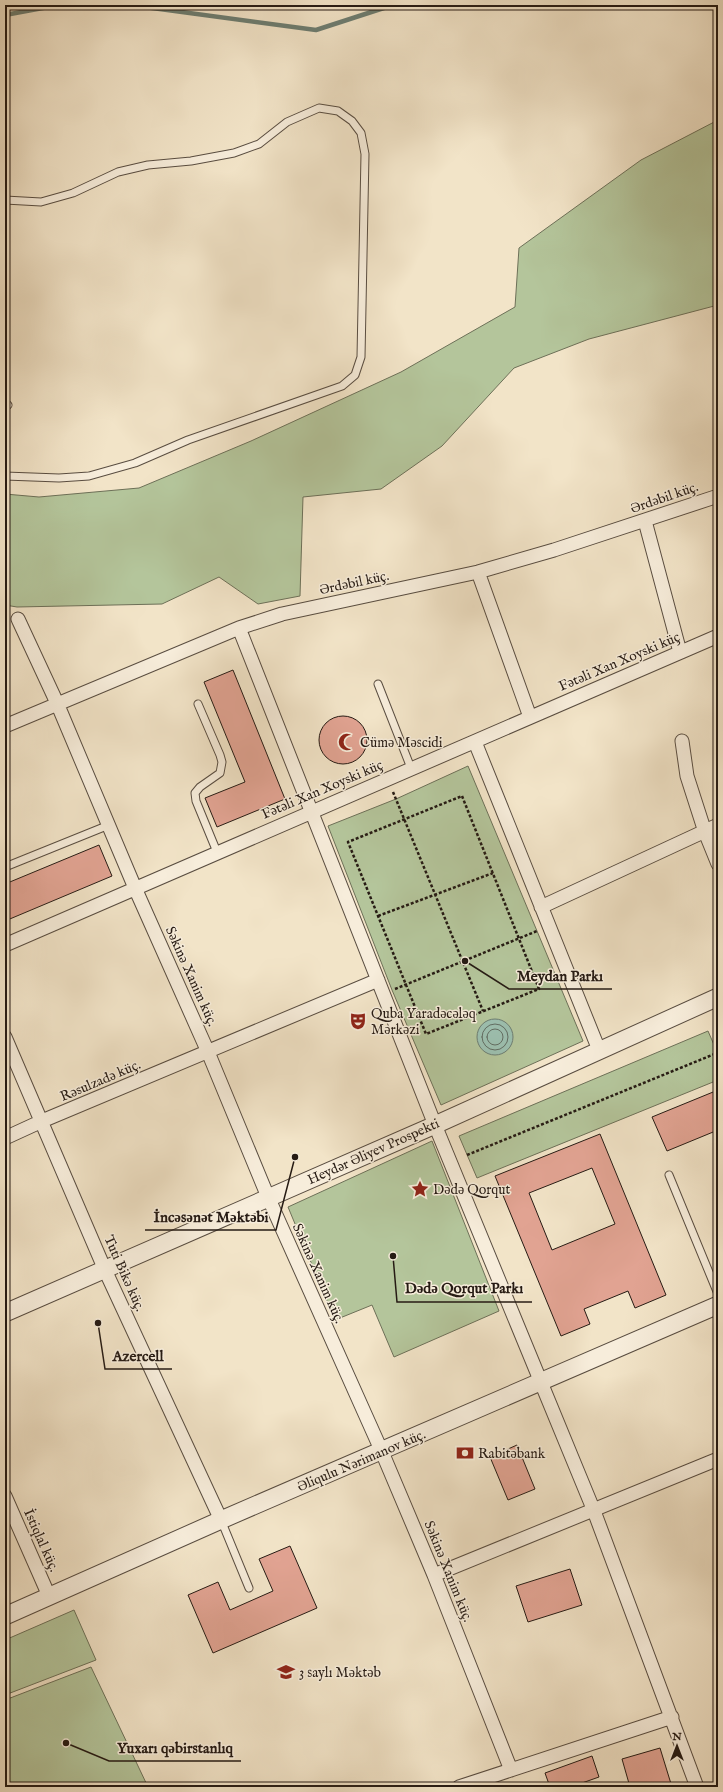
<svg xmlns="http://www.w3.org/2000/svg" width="723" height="1792" font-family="'IM FELL English',serif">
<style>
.green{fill:#b4c59b;stroke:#6d7058}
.water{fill:#9cbfaf;stroke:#6d7d71}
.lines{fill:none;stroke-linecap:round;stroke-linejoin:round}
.shore{stroke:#616d62;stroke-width:1}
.stream{stroke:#6d7d71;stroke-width:4.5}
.building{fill:#e1a392;stroke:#261b14;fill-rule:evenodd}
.service-casing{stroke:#594d41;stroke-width:9}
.minor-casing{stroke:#594d41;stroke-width:15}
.tertiary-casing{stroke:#594d41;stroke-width:19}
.path{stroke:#261b14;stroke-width:2.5;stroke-dasharray:3 2;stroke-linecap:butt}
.service{stroke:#f7eddb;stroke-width:7}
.minor{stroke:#f7eddb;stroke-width:13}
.tertiary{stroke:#f7eddb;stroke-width:17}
.labels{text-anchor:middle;stroke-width:3;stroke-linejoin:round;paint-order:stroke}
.street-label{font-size:14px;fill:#261b14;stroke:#f7eddb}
.poi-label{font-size:14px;fill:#261b14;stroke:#f7eddb;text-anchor:start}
.leader{fill:none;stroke:#261b14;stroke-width:1.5}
.callout-dot{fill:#261b14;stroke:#f7eddb;stroke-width:1.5}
.callout-label{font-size:15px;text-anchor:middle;font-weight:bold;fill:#261b14;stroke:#f7eddb;stroke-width:3;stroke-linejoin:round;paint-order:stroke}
</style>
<rect width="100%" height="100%" fill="#f2e4c8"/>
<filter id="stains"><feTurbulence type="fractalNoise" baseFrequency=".005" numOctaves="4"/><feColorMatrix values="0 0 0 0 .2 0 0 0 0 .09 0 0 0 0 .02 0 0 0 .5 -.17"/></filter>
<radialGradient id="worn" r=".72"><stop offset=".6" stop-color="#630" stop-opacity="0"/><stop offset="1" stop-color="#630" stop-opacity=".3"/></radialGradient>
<path class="green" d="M718 120V305L589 339 514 368 442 446 381 489 303 497 300 596 258 604 219 577 162 604 17 607 5 605V494L39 497 139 488 251 441 401 372 515 307 519 248 641 160Z
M468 766 583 1041 441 1105 392 990 328 826 396 799Z
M708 1031 718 1054V1080L477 1178 459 1136Z
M432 1141 499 1311 394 1357 372 1305 335 1320 288 1207Z
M74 1610 96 1660 5 1695V1640Z
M91 1667 148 1787H5V1700Z"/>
<path class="water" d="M477 1037a18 18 0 1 1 36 0a18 18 0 1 1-36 0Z"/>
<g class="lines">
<path class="shore" d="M482 1037a13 13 0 1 1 26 0a13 13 0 1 1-26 0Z
M487 1037a8 8 0 1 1 16 0a8 8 0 1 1-16 0Z"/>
<path class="stream" d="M130 5 316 30 393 5
M5 15 59 5"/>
</g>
<path class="building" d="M233 670 285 799 217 827 205 798 245 782 204 682Z
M319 740a24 24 0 1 1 48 0a24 24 0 1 1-48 0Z
M99 845 112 876 5 921V884Z
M718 1090V1130L667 1151 652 1117Z
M600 1134 666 1295 635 1308 628 1291 584 1309 590 1324 561 1336 495 1176ZM592 1168 615 1224 552 1250 529 1193Z
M517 1445 535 1489 508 1500 490 1457Z
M290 1546 317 1608 213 1653 188 1595 218 1582 230 1610 273 1591 259 1559Z
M570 1569 582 1605 528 1622 516 1586Z
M660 1748 672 1787H630L622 1759Z
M592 1756 599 1777 582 1783 584 1787H550L545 1773Z"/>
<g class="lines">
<g class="service-casing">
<path id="service" d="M5 200 41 202 73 193 118 172 148 165 191 161 234 153 259 144 287 122 319 108 338 111 352 121 361 133 365 154 361 357 355 375 342 386 188 440 135 463 89 476 59 478 5 476
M5 406 8 405
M378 684 411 768
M198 704 220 755 222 762 220 773 200 787 195 793 196 801 217 852
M5 867 109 825
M669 1175 718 1294
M221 1520 249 1588"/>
</g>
<g class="minor-casing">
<path id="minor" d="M645 521 680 652
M478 572 530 717
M18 619 57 703 135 888 208 1052 268 1197 382 1452 434 1575 511 1770
M239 628 435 1125 594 1511 697 1787
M5 726 239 628 282 614 478 572 554 550 718 496
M682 741 687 776 705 832 718 864
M475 742 599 1050
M541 907 718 825
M5 945 718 636
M5 1037 105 1270 221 1520
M5 1138 42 1121 378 980
M5 1496 49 1596
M434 1575 718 1459
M459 1787 672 1717"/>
</g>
<g class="tertiary-casing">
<path id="tertiary" d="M5 1313 435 1125 718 997
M5 1616 221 1520 718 1305"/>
</g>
<path class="path" d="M393 792 483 1011
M462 796 539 989 426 1034 348 842Z
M378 916 493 873
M395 989 537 931
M467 1155 717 1053"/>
<use href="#service" class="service"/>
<use href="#minor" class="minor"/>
<use href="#tertiary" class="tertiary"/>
</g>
<defs>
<g id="mosque-bare" transform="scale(1.38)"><path d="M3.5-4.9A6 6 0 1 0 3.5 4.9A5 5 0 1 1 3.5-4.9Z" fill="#8f2418" stroke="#f7eddb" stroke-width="2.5" paint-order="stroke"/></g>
<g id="theatre-bare" transform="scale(1.38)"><path d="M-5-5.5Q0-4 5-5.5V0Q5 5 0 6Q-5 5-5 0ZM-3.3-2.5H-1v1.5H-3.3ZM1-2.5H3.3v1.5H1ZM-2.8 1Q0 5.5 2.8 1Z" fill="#8f2418" stroke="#f7eddb" stroke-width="2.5" paint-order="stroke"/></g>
<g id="sight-bare" transform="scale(1.38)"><path d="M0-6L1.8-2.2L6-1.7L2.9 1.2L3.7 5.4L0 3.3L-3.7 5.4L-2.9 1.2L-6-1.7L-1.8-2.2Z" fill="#8f2418" stroke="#f7eddb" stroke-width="2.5" paint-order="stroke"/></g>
<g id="bank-bare" transform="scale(1.38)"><path d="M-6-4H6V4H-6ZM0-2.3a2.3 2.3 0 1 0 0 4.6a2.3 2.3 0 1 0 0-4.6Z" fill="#8f2418" stroke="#f7eddb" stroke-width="2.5" paint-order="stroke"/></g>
<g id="school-bare" transform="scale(1.38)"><path d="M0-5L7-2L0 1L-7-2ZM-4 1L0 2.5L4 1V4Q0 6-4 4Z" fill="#8f2418" stroke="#f7eddb" stroke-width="2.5" paint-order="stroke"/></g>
</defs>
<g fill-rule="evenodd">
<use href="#mosque-bare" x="347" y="742"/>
<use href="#theatre-bare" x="358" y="1021"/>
<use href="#sight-bare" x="420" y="1189"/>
<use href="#bank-bare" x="465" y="1453"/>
<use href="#school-bare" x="286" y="1672"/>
</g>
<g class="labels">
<g class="street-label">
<text transform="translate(664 497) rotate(-19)" y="5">Ərdəbil küç.</text>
<text transform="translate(354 582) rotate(-12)" y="5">Ərdəbil küç.</text>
<text transform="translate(619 661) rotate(-23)" y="5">Fətəli Xan Xoyski küç</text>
<text transform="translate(322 789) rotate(-23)" y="5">Fətəli Xan Xoyski küç</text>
<text transform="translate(192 976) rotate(66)" y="5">Səkinə Xanim küç.</text>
<text transform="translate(100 1080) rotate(-23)" y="5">Rəsulzadə küç.</text>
<text transform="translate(373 1151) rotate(-24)" y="5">Heydər Əliyev Prospekti</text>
<text transform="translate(125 1273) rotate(66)" y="5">Tuti Bikə küç.</text>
<text transform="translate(319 1273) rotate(66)" y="5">Səkinə Xanim küç.</text>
<text transform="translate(361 1460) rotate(-23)" y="5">Əliqulu Nərimanov küç.</text>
<text transform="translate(42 1540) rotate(66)" y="5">İstiqlal küç.</text>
<text transform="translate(449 1571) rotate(68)" y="5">Səkinə Xanim küç.</text>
</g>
<g class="poi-label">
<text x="360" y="747">Cümə Məscidi</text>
<text x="371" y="1018">Quba Yaradəcələq<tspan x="371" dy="16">Mərkəzi</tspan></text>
<text x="433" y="1194">Dədə Qorqut</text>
<text x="478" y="1458">Rabitəbank</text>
<text x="299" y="1677">3 saylı Məktəb</text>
</g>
</g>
<path class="leader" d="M465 961L509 989H612M295 1157L276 1230H145M393 1256L397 1302H532M98 1323L105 1369H172M66 1743L109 1761H241"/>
<g class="callout-dot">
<circle cx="465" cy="961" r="4"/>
<circle cx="295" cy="1157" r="4"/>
<circle cx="393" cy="1256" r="4"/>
<circle cx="98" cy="1323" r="4"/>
<circle cx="66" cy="1743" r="4"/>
</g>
<g class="callout-label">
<text x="560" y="981">Meydan Parkı</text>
<text x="211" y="1222">İncəsənət Məktəbi</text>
<text x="464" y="1293">Dədə Qorqut Parkı</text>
<text x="138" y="1361">Azercell</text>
<text x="175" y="1753">Yuxarı qəbirstanlıq</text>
</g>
<rect width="723" height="1792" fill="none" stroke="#f2e4c8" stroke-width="20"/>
<rect x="6" y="6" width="711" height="1780" fill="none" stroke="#261b14" stroke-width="2"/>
<rect x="10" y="10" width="703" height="1772" fill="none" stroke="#261b14"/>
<g transform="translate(677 1746)" stroke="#f7eddb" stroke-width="3" paint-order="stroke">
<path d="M0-3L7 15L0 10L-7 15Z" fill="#261b14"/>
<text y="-6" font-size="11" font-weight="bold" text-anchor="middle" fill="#261b14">N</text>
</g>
<rect width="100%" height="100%" filter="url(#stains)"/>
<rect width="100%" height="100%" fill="url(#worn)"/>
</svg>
